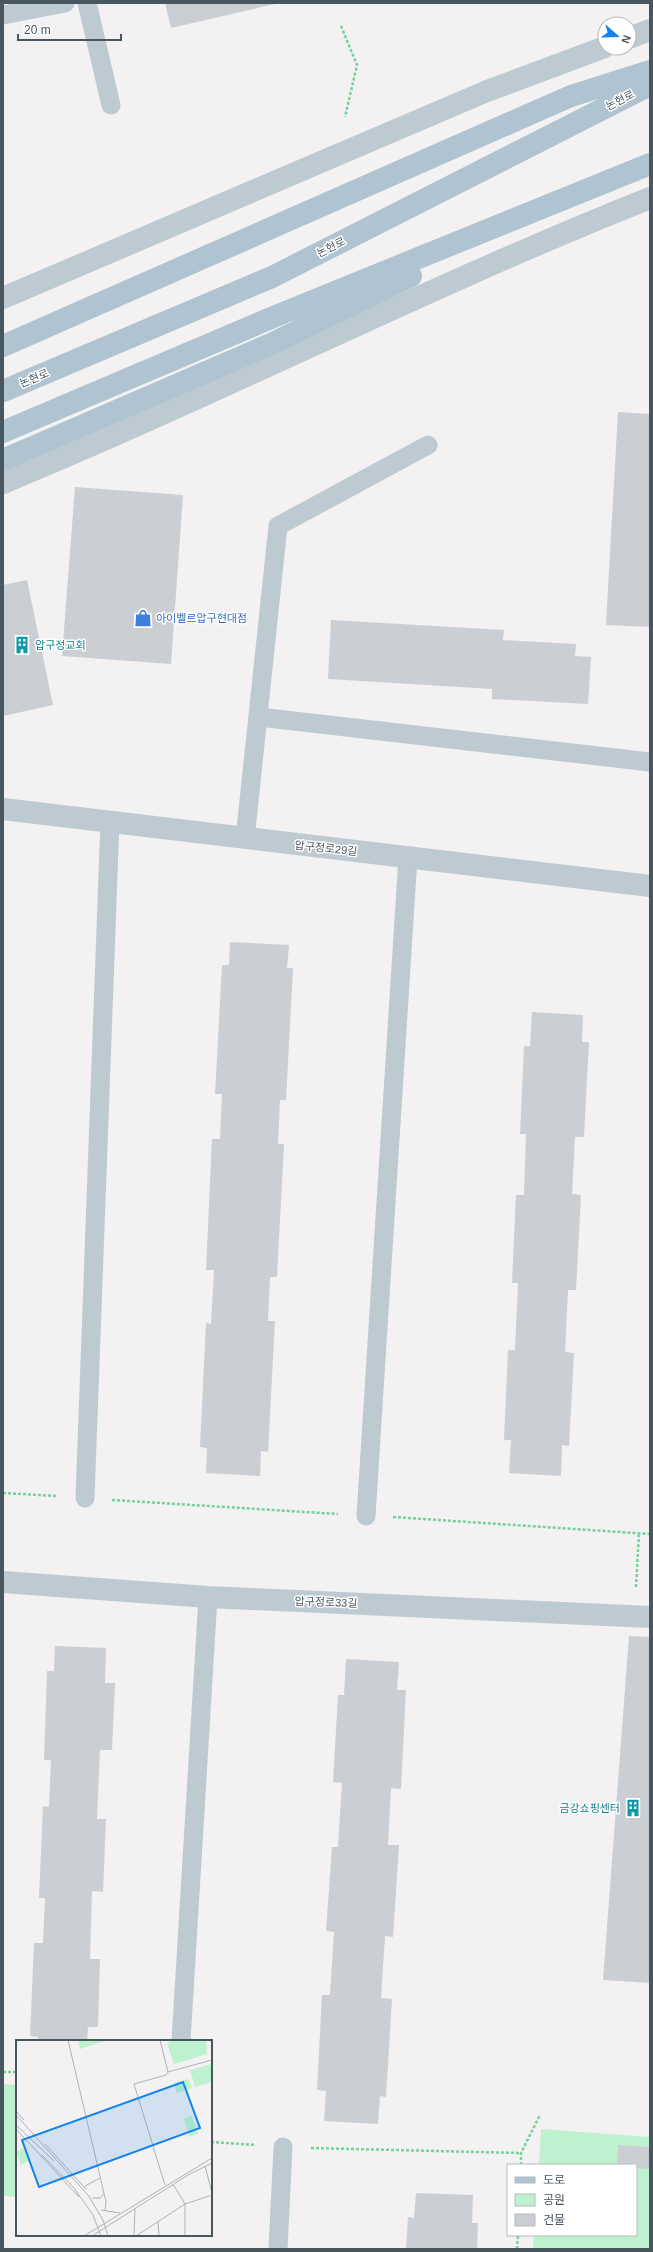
<svg xmlns="http://www.w3.org/2000/svg" width="653" height="2252" font-family="Arial,'Noto Sans KR',sans-serif">
<style>
.green{fill:#bef2ce}
.building{fill:#cbced3}
.lines{fill:none;stroke-linecap:round;stroke-linejoin:round}
.path{stroke:#74d29c;stroke-width:2.5;stroke-dasharray:3 2;stroke-linecap:butt}
.service{stroke:#becad1;stroke-width:19}
.minor{stroke:#becad1;stroke-width:22}
.tertiary{stroke:#becad1;stroke-width:22}
.primary{stroke:#b0c3d1;stroke-width:22}
.labels{text-anchor:middle;stroke-width:3;stroke-linejoin:round;paint-order:stroke}
.street-label{font-size:11px;fill:#485660;stroke:#fff}
.shop-label{font-size:11px;fill:#366cbe;stroke:#fff;text-anchor:start}
.culture-label{font-size:11px;fill:#0d838f;stroke:#fff;text-anchor:start}
.inset-road{fill:none;stroke:#afb3b7;stroke-width:1}
.view{fill:#1183ee;fill-opacity:0.15;stroke:#1183ee;stroke-width:2}
.inset-edge{fill:none;stroke:#485660;stroke-width:2}
</style>
<rect width="100%" height="100%" fill="#f3f1f1"/>
<path class="green" d="M3 2084 17 2085V2197L3 2196Z
M541 2129 650 2137V2249H533L534 2235H636V2165H539Z"/>
<path class="building" d="M165 3H275V4L171 28Z
M618 412 650 414V627L606 625Z
M75 487 183 495 171 664 62 656Z
M27 580 53 705 3 716V585Z
M331 620 504 630 503 640 576 644 575 656 591 657 588 704 492 699V689L328 679Z
M230 942 289 945 287 968H293L286 1100H280L278 1144H284L277 1277H270L268 1321H275L268 1452 261 1451 260 1476 206 1473 207 1448 200 1447 206 1323 211 1324 214 1270H206L212 1139H220L222 1094H215L222 965H229Z
M532 1012 583 1015 582 1042H589L584 1137H575L572 1194 581 1195 576 1290H568L565 1352 574 1353 569 1446 562 1445 561 1476 509 1473 511 1440H504L508 1350H515L518 1283H512L516 1195H524L526 1134H520L524 1046H530Z
M629 1636 650 1637V1983L603 1980Z
M55 1646 106 1648 105 1683H115L112 1750H100L97 1819H106L103 1892 92 1891 90 1959H100L98 2027H88L87 2041H38V2037L30 2036 34 1943H43L45 1898H39L43 1806 49 1807 51 1760H44L47 1671H54Z
M346 1659 399 1662 397 1690H406L401 1789 391 1788 388 1845H399L393 1937 385 1936 381 1998 392 1999 386 2097 380 2096 378 2124 324 2121 326 2091 317 2090 322 1995H330L334 1932 326 1931 332 1847H338L342 1783 333 1782 338 1695H344Z
M618 2145 650 2147V2169L636 2168V2165H617Z
M416 2193 473 2195 472 2223H478L477 2249H406L408 2217 414 2218Z"/>
<g class="lines">
<path class="path" d="M341 26 357 65 345 117
M3 1493 57 1496
M112 1500 338 1514
M393 1517 650 1534
M636 1587 639 1533
M3 2072H17
M211 2142 256 2145
M311 2148 521 2153
M521 2165V2153L540 2115
M517 2249 518 2235"/>
<path class="service" d="M87 3 111 105
M3 15 65 3
M259 717 650 762
M245 839 278 526 428 445
M85 1498 110 821
M366 1516 408 857
M181 2041 208 1597
M278 2249 283 2147"/>
<path class="minor" d="M3 809 650 886
M3 1582 208 1597 650 1617"/>
<path class="tertiary" d="M629 38 650 30
M3 298 487 91 605 47
M3 483C221 393 431 285 650 198"/>
<path class="primary" d="M3 346 571 96 650 71
M3 391 272 277 650 85
M3 432 283 313 650 164
M3 460 271 344 411 276"/>
</g>
<defs>
<g id="shop-bare" transform="scale(1.38)"><path d="M-5-2.5h2.3a2.7 3.5 0 0 1 5.4 0H5L5.5 6h-11ZM-1.5-2.5h3a1.5 2.3 0 0 0-3 0Z" fill="#3f7fe0" stroke="#fff" stroke-width="2.5" paint-order="stroke"/></g>
<g id="building-bare" transform="scale(1.38)"><path d="M-4-6H4V6H1V3H-1V6H-4ZM-2.5-4.3h1.7v1.8h-1.7ZM.8-4.3h1.7v1.8H.8ZM-2.5-1h1.7V.8h-1.7ZM.8-1h1.7V.8H.8Z" fill="#0f9aa8" stroke="#fff" stroke-width="2.5" paint-order="stroke"/></g>
</defs>
<g fill-rule="evenodd">
<use href="#shop-bare" x="143" y="618"/>
<use href="#building-bare" x="22" y="645"/>
<use href="#building-bare" x="633" y="1808"/>
</g>
<g class="labels">
<g class="street-label">
<text transform="translate(620 100) rotate(-27)" y="4">논현로</text>
<text transform="translate(331 247) rotate(-27)" y="4">논현로</text>
<text transform="translate(34 378) rotate(-23)" y="4">논현로</text>
<text transform="translate(326 848) rotate(6)" y="4">압구정로29길</text>
<text transform="translate(326 1602) rotate(2)" y="4">압구정로33길</text>
</g>
<g class="shop-label">
<text x="156" y="622">아이벨르압구현대점</text>
</g>
<g class="culture-label">
<text x="35" y="649">압구정교회</text>
<text x="620" y="1812" text-anchor="end">금강쇼핑센터</text>
</g>
</g>
<g transform="translate(16 2040)">
<rect width="196" height="196" fill="#f3f1f1"/>
<path d="M62 0H92L64 9ZM158 0H190L191 14 158 24 151 3ZM196 24V42L179 47 174 30ZM173 39 176 48 161 53 158 43ZM176 76 182 94 173 97 168 78ZM7 108 14 120 5 125 0 112Z" fill="#bef2ce"/>
<path class="inset-road" d="M52 0 90 162 89 171M144 0 152 32M152 32 196 20M0 71 8 80M0 75 72 155 87 180 92 196M0 85 38 121M0 89 63 157M29 104 70 149M26 115 58 148 77 175 85 196M189 126 196 153M157 144 169 164V196M149 145 118 44 150 35 152 32M69 146 84 138M76 158H84L88 154M85 170 104 173M142 182 143 196M68 196 196 118M76 196 172 135 196 123M118 196 119 169M120 196 169 164 196 155"/>
<path class="view" d="M167 42 184 88 23 147 6 100Z"/>
<rect width="196" height="196" class="inset-edge"/>
</g>
<rect width="653" height="2252" fill="none" stroke="#485660" stroke-width="8"/>
<rect x="507" y="2164" width="130" height="72" fill="#ffffff" stroke="#b6bbbf"/>
<rect x="515" y="2177" width="20" height="6" fill="#b0c3d1" stroke="#b6bbbf"/>
<text x="543" y="2184" font-size="12" fill="#485660">도로</text>
<rect x="515" y="2194" width="20" height="12" fill="#bef2ce" stroke="#b6bbbf"/>
<text x="543" y="2204" font-size="12" fill="#485660">공원</text>
<rect x="515" y="2214" width="20" height="12" fill="#cbced3" stroke="#b6bbbf"/>
<text x="543" y="2224" font-size="12" fill="#485660">건물</text>
<g transform="translate(617 36) rotate(110)"><circle r="19" fill="#ffffff" stroke="#b6bbbf"/>
<path d="M0-3L7 15L0 10L-7 15Z" fill="#1183ee"/>
<text y="-6" font-size="11" font-weight="bold" text-anchor="middle" fill="#485660">N</text>
</g>
<path d="M18 34v6h103v-6" fill="none" stroke="#485660" stroke-width="2"/>
<text x="24" y="34" font-size="12" fill="#485660" stroke="#ffffff" stroke-width="3" paint-order="stroke">20 m</text>
</svg>
